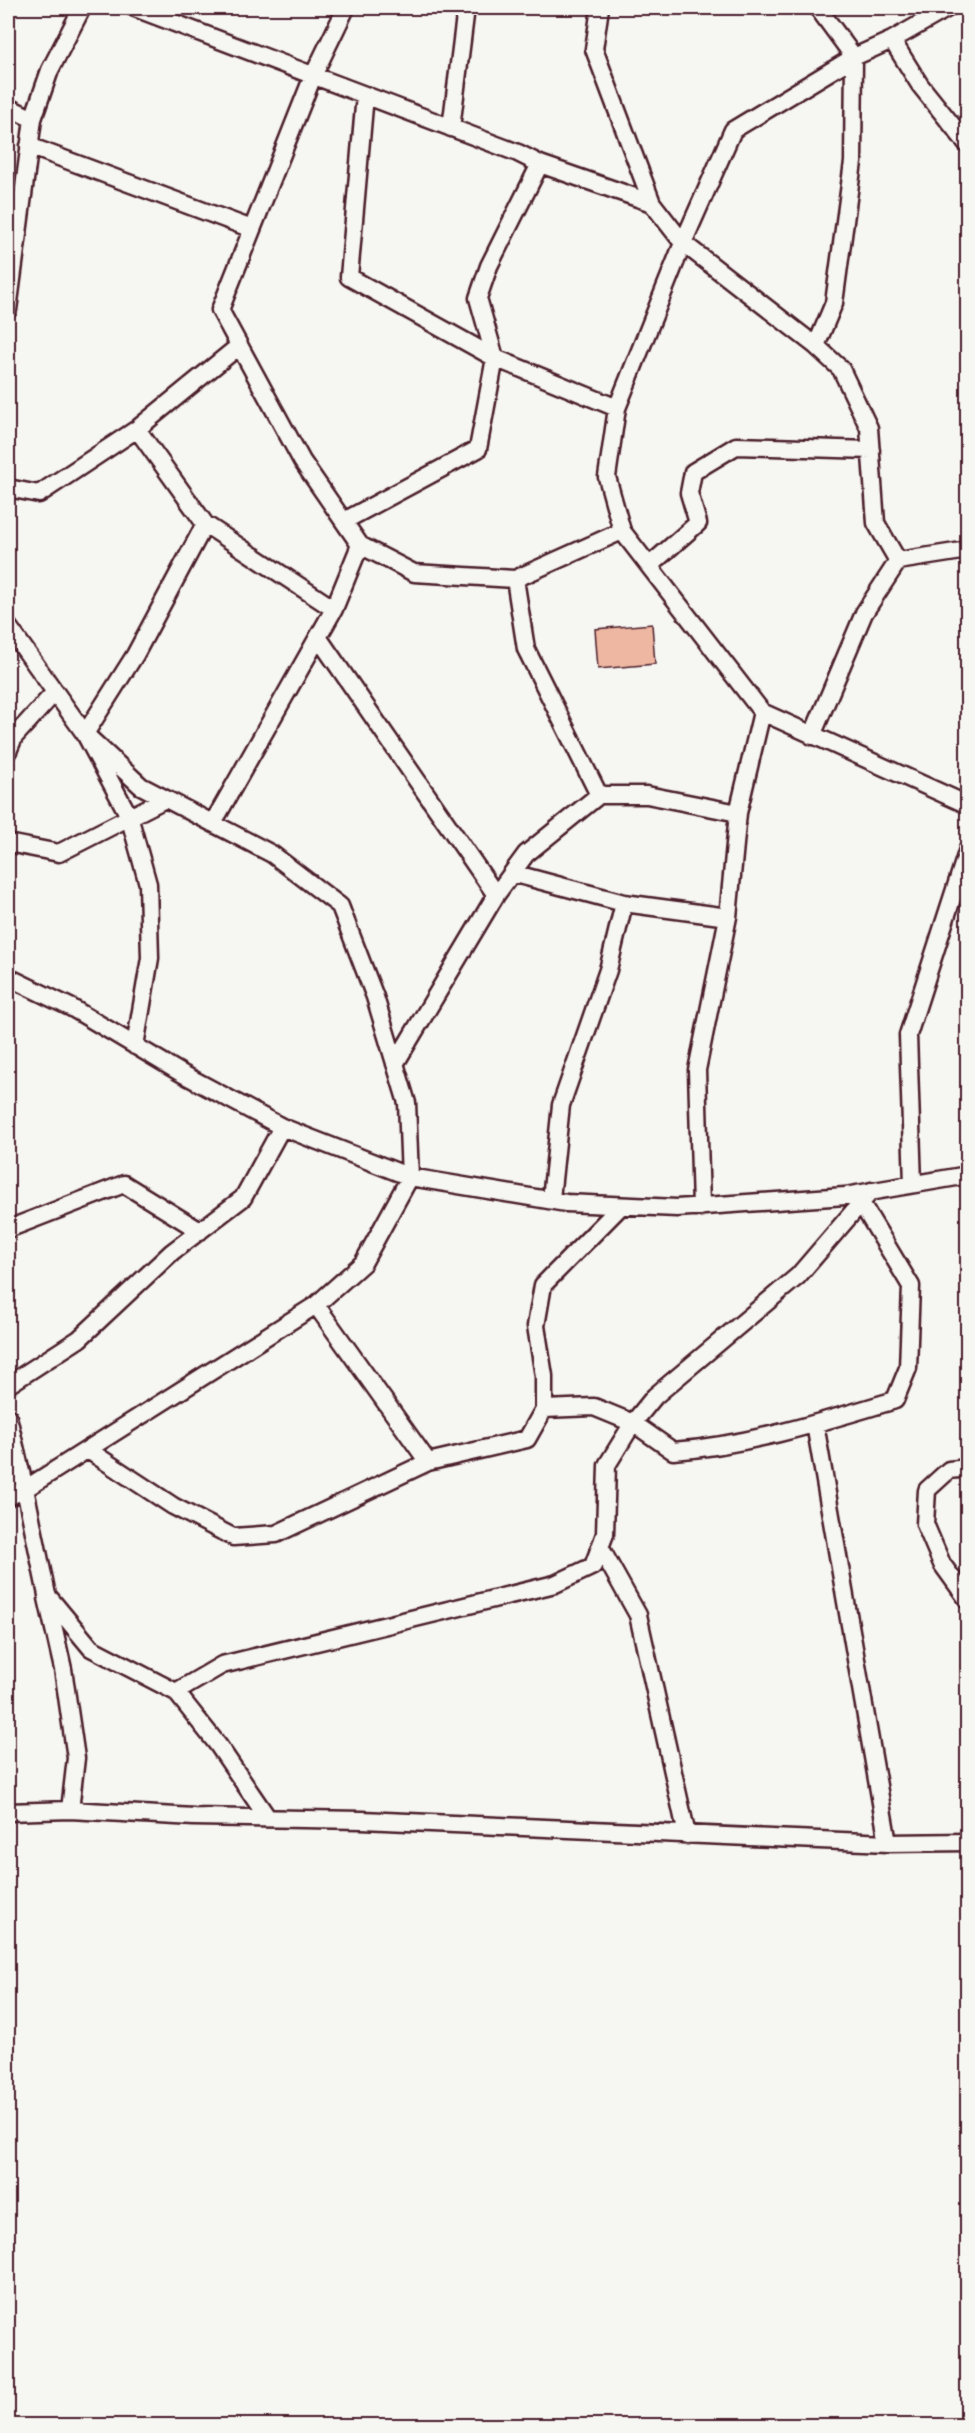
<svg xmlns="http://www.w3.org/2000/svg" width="975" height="2433" font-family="'Patrick Hand',sans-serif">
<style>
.building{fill:#eeb7a2;stroke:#4a1f2b;stroke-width:1.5}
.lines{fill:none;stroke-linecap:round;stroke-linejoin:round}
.minor-casing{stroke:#4a1f2b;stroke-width:21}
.minor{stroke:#f6f6f2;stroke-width:16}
</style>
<rect width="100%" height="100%" fill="#f6f6f2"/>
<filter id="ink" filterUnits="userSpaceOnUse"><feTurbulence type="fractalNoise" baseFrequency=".0167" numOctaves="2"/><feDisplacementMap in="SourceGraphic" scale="12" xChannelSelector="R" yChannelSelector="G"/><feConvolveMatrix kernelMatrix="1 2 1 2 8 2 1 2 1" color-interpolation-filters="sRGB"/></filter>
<g filter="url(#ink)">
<path class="building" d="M652 624 655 664 598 669 595 629Z"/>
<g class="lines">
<g class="minor-casing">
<path id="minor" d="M135 8 518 153 540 164 652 203 683 243 816 346 841 369 869 428 876 523 898 561 864 613 812 736
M346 8 313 76 220 310 302 461 360 545 414 573 515 579 622 531
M600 8 594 49 652 203
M948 8 892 40 854 57 733 130 683 243 617 408 607 477 622 531 762 712 968 805
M892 40 920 85 968 145
M365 95 349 277 495 358 617 408
M8 107 33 119
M451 128 466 8
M29 146 252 229
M8 310 33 119 50 70 82 8
M816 346 834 303 853 162 854 57 818 8
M137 429 205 524 334 609
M8 488 39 494 137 429 239 346
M344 521 478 449 495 358 478 298 489 266 540 164
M898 561 968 550
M649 566 698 523 689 493 693 472 736 446 871 450
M515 579 526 649 599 795
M8 626 85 734 141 786 272 854 340 906 375 997 407 1103 410 1177 363 1263 316 1305 25 1489 8 1497
M318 637 496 895
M8 751 14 737 55 692
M213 823 334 609 360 545
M8 843 59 853 165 799
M512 873 624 903 728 917
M8 977 72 1008 181 1073 282 1127 410 1177 566 1203 677 1208 845 1196 968 1175
M135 1046 150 958 148 884 129 816 85 734 135 655 205 524
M395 1064 496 895 526 854 599 795H647L738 813
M913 1184 908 1035 968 849
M551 1199 561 1105 608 970 624 903
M701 1207 697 1070 728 917 738 813 762 712
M8 1229 124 1184 200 1231
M316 1305 428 1462
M8 1385 79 1339 172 1252 243 1198 282 1127
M544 1409 594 1407 633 1423 673 1451C749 1445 822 1422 895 1400L908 1368 911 1286 861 1203
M8 1417 25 1489 47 1595 91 1648 176 1692 218 1745 267 1817
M815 1424 888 1843
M88 1450 173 1506 233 1537 276 1534 428 1462 527 1439 544 1409V1376L536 1326 543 1285 621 1206
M968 1468 949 1470 927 1490 925 1524 942 1564 968 1600
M600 1547 638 1615 687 1835
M47 1598 63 1669 76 1758 70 1810
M176 1692 222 1665 555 1584 593 1566 605 1534 607 1465 633 1423 655 1396 798 1276 871 1191
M8 1812 70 1810 194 1817 362 1820 888 1843 968 1842"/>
</g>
<use href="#minor" class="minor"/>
</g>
</g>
<rect width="975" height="2433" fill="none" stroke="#f6f6f2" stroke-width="30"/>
<rect x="15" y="15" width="945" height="2403" fill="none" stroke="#4a1f2b" stroke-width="2" filter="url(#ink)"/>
</svg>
